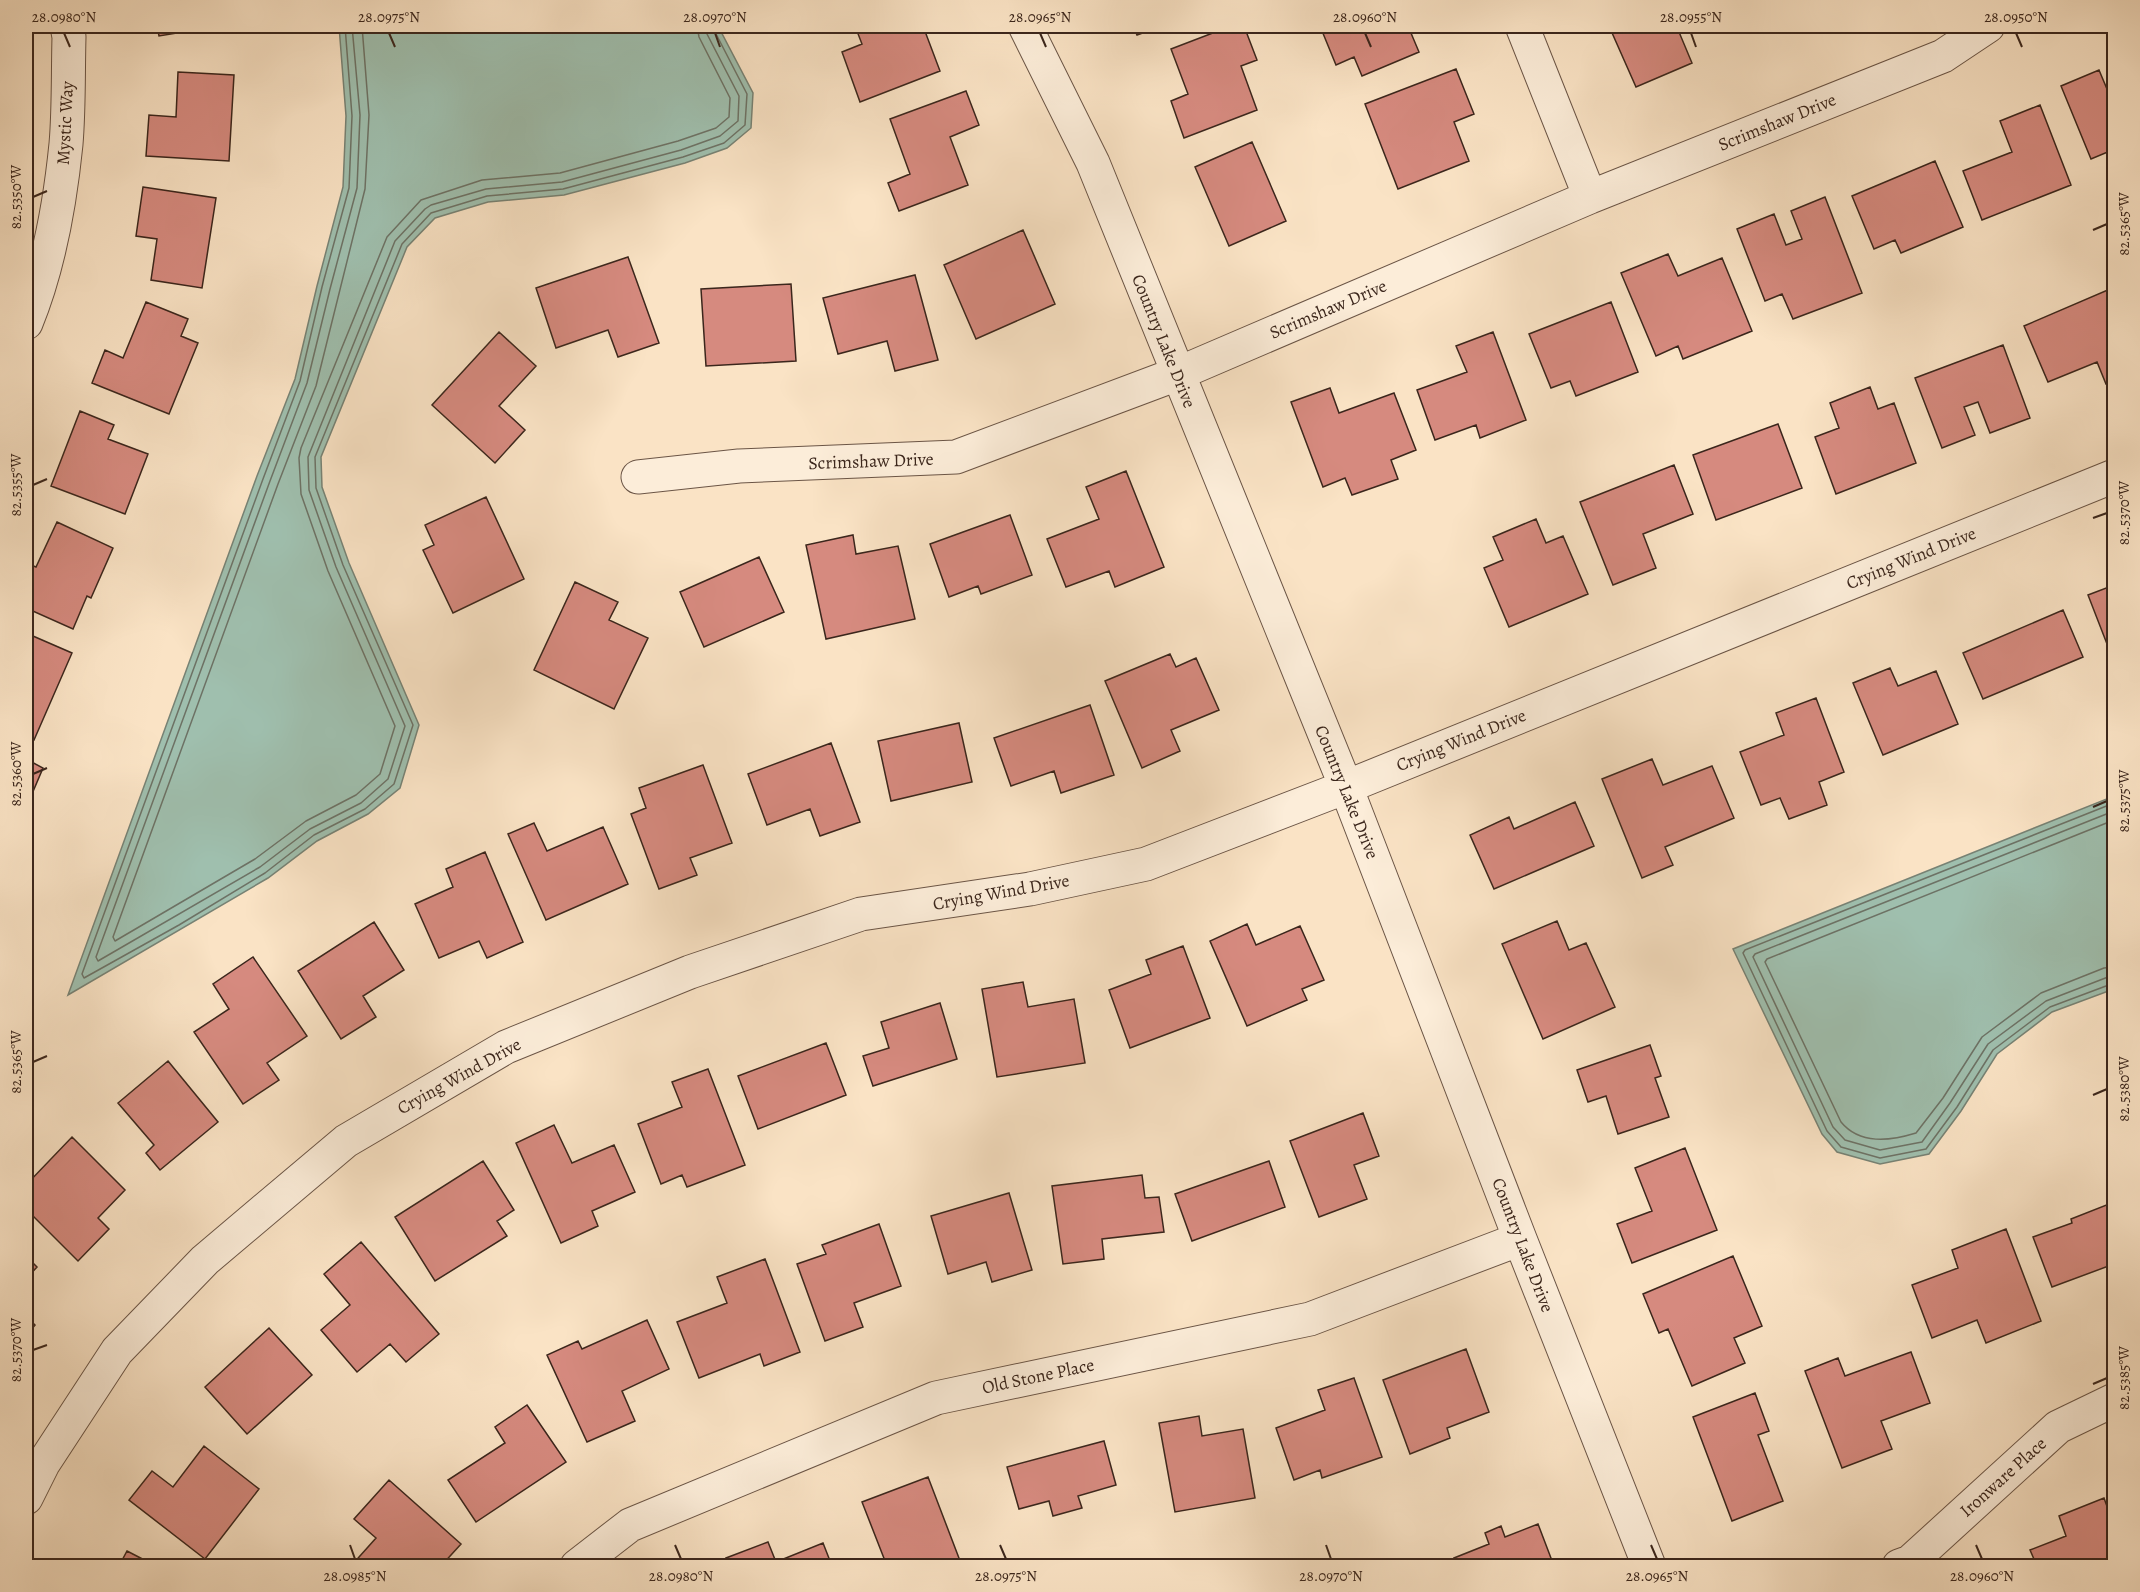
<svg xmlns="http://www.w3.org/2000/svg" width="2140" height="1592" font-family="Alegreya,serif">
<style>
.water{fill:#9fbfae;stroke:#778274;stroke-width:1.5}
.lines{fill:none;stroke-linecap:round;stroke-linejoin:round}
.shore{stroke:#6d7265;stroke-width:1.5}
.building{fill:#d68a7f;stroke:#3b261c;stroke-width:1.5}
.minor-casing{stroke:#6b5546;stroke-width:35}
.minor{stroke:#fcedd9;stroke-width:33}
.ticks{fill:none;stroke:#3b261c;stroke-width:2}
.labels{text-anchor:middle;stroke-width:4.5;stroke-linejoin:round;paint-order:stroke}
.street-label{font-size:18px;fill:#3b261c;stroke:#fcedd9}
.neatline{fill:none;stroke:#3b261c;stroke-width:2}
.ticks-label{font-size:15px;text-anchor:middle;fill:#3b261c}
</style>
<rect width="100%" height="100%" fill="#fae3c5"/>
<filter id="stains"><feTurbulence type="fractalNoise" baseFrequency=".00333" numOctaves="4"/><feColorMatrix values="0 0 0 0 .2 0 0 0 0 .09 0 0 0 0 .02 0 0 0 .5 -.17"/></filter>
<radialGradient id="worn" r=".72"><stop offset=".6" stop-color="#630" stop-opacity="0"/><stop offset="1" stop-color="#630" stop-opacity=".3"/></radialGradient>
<path class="water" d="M339 26H718L753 93 751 128 727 148 685 163 564 195 488 202 435 218 407 247 321 457 322 487 349 563 419 725 400 788 368 814 317 841 268 878 68 995 257 476 295 379 317 286 343 187 346 116Z
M2114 796V989L2052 1012 1997 1054 1961 1111 1929 1154 1880 1164 1837 1152 1822 1134 1733 949Z"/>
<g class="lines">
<path class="shore" d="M345 26 352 116 349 188 322 287 300 381 263 479 82 974 84 978 179 925 265 873 314 835 365 809 394 784 413 725 343 565 316 488 315 457 402 244 431 213 487 196 563 189 683 157 724 143 745 125 747 94 714 30 713 26
M352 26 360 115 357 188 330 289 307 383 270 481 96 957 98 961 260 867 310 829 361 803 388 779 405 726 336 567 309 490 308 457 395 241 425 209 431 205 486 189 562 182 681 150 720 136 738 121 739 96 707 34 706 26
M362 26 369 115 365 189 316 386 278 484 113 937 115 941 255 859 306 821 356 795 380 774 395 726 328 571 301 494 299 458 301 448 387 237 421 200 482 180 560 173 678 141 716 128 729 117 730 98 699 37 697 26
M2114 803 1745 950 1743 953 1827 1131 1841 1147 1880 1158 1926 1149 1957 1107 1993 1050 2050 1007 2114 983
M2114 811 1755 954 1753 957 1833 1127 1845 1140 1880 1150 1922 1142 1950 1103 1988 1044 2046 1001 2108 977 2114 976
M2114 820 1767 959 1765 962 1841 1122C1860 1145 1890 1141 1916 1133L1943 1098 1982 1037 2041 993 2104 968 2114 967"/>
</g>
<path class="building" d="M157 26H220L159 36Z
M855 26H923L940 71 860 102 842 52 862 44Z
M1133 26H1162L1137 35Z
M1231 26H1244L1257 60 1241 66 1257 110 1184 138 1171 101 1188 94 1171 49Z
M1320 26H1408L1419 52 1362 76 1354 57 1336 65Z
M1609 26H1695L1679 32 1692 63 1636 87Z
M1456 69 1474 114 1454 122 1469 161 1398 189 1365 104Z
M2099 70 2107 89 2114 86V160L2110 151 2091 159 2061 86Z
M178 72 234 75 229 161 146 156 149 115 176 117Z
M966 91 979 125 950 137 968 185 899 211 888 183 910 174 890 119Z
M2040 105 2071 185 1982 220 1963 171 2012 152 2000 121Z
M1252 142 1286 221 1229 246 1195 167Z
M1935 161 1963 227 1901 253 1895 240 1874 249 1852 196Z
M143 187 216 198 202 288 151 280 157 239 136 236Z
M1825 197 1862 293 1793 319 1782 294 1765 301 1737 229 1774 214 1786 245 1802 239 1791 211Z
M1023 230 1055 304 976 339 944 265Z
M1668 254 1678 276 1722 258 1752 331 1683 359 1678 346 1656 356 1621 273Z
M628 257 659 343 618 357 608 330 556 348 536 288Z
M915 275 938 360 895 371 887 341 838 354 823 298Z
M791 284 796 361 706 366 701 289Z
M2110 289 2114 301V381L2106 384 2097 362 2048 382 2024 326Z
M146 302 188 319 181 336 198 343 169 414 92 383 105 350 123 358Z
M1611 302 1638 372 1576 396 1570 381 1551 388 1529 334Z
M499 332 536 366 499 406 525 430 495 463 432 405Z
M1493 332 1526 420 1480 438 1476 425 1435 440 1417 390 1467 372 1456 346Z
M2003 345 2030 418 1990 433 1978 402 1964 407 1975 435 1942 448 1915 378Z
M1870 387 1878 409 1894 403 1916 463 1836 494 1815 437 1839 428 1830 403Z
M1330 388 1339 413 1394 393 1416 450 1391 460 1398 479 1352 495 1345 478 1323 487 1291 402Z
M80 411 114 425 108 439 148 454 125 514 51 486Z
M1778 424 1802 488 1716 520 1693 455Z
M1674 465 1693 514 1643 534 1656 568 1613 585 1580 502Z
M1126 471 1164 567 1115 587 1109 571 1066 587 1047 539 1099 519 1086 487Z
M486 497 524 579 453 613 423 550 434 545 425 525Z
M1010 515 1032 575 981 594 978 586 949 597 930 544Z
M1536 519 1546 543 1563 536 1588 594 1509 627 1484 568 1503 560 1493 537Z
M57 522 113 548 91 598 87 596 73 629 26 608V563L36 567Z
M853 535 856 554 898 546 915 619 826 639 806 545Z
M759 557 784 612 704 647 680 592Z
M575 582 618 602 609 620 648 638 614 709 534 670Z
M2114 585V662L2088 595Z
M2063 610 2083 657 1983 699 1963 653Z
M26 633 72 653 34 740 26 736Z
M1170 654 1176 667 1196 658 1219 710 1171 730 1180 751 1142 768 1105 681Z
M1890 668 1898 686 1936 671 1958 724 1883 755 1853 683Z
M1816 698 1844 772 1819 782 1827 805 1789 819 1780 798 1761 805 1740 752 1784 735 1776 713Z
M1090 705 1114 775 1061 793 1054 771 1011 786 994 738Z
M959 723 972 782 891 801 878 741Z
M831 743 860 822 820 836 810 809 767 825 748 774Z
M26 759 43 768 26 808Z
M1652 759 1663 785 1712 766 1734 818 1665 847 1673 865 1642 878 1602 779Z
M703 765 732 843 690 858 697 875 659 889 631 814 646 808 639 788Z
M1575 802 1594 846 1494 889 1470 835 1509 817 1514 829Z
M534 823 547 851 603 827 628 884 546 920 508 834Z
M485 852 523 942 487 958 479 941 439 958 415 904 453 887 446 869Z
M1557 921 1569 950 1586 943 1615 1007 1543 1039 1502 944Z
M374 922 404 970 363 996 376 1017 341 1039 298 971Z
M1247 924 1256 945 1300 926 1324 980 1302 989 1307 1000 1247 1026 1210 941Z
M1183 946 1210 1018 1130 1048 1109 990 1151 974 1146 960Z
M253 957 307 1036 267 1063 279 1080 243 1104 194 1032 229 1009 213 984Z
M1023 982 1028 1007 1074 999 1085 1063 997 1077 982 989Z
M940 1003 957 1059 873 1086 863 1056 889 1048 881 1022Z
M826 1043 846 1095 758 1129 738 1076Z
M1650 1045 1661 1076 1655 1078 1669 1117 1618 1134 1606 1096 1588 1102 1577 1070Z
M168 1061 218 1122 160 1170 146 1153 154 1145 118 1103Z
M708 1069 745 1165 687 1187 682 1175 661 1184 638 1124 682 1107 672 1082Z
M1363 1113 1379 1156 1354 1165 1367 1199 1319 1217 1290 1141Z
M554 1125 572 1163 614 1145 635 1192 592 1211 598 1226 561 1243 516 1143Z
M72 1137 125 1190 98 1218 109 1229 78 1261 26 1209V1185Z
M1685 1148 1717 1230 1632 1263 1617 1224 1652 1211 1635 1168Z
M483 1161 514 1210 497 1221 507 1236 435 1281 395 1217Z
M1269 1161 1285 1207 1192 1241 1175 1194Z
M1142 1175 1145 1198 1159 1197 1164 1232 1102 1239 1104 1259 1063 1264 1052 1186Z
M1009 1193 1032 1270 992 1282 986 1262 948 1274 931 1216Z
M2114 1202V1264L2052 1287 2033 1237 2072 1223 2071 1219Z
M879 1224 901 1286 854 1303 863 1327 825 1341 797 1264 826 1254 822 1245Z
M2006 1229 2041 1321 1986 1343 1977 1320 1932 1338 1912 1285 1958 1268 1952 1250Z
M361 1242 439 1334 406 1362 390 1344 357 1372 321 1330 350 1305 324 1274Z
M26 1256 37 1267 26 1279Z
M1733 1256 1762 1326 1734 1338 1745 1363 1692 1386 1668 1329 1659 1333 1643 1294Z
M765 1259 800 1352 764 1366 760 1354 699 1378 677 1322 727 1303 717 1277Z
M26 1316 35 1325 26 1336Z
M647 1320 669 1369 622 1391 635 1421 587 1442 547 1355 578 1341 582 1349Z
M269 1328 312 1375 247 1434 205 1387Z
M1466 1349 1489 1412 1447 1428 1450 1438 1410 1454 1383 1380Z
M1911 1352 1930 1403 1881 1421 1892 1449 1842 1468 1805 1371 1838 1358 1845 1376Z
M1354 1378 1382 1457 1322 1478 1320 1470 1294 1480 1276 1428 1325 1410 1318 1390Z
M1755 1393 1769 1431 1758 1435 1783 1501 1732 1521 1693 1417Z
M527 1405 566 1462 476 1522 448 1480 505 1443 495 1427Z
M1199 1416 1202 1436 1243 1429 1255 1498 1175 1512 1159 1423Z
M1104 1441 1116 1485 1078 1496 1082 1508 1053 1516 1049 1501 1019 1509 1007 1467Z
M204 1446 259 1489 205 1559 129 1500 152 1471 173 1487Z
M928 1477 962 1566H887L862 1502Z
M389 1480 461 1544 441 1566H351L376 1538 354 1519Z
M2104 1498 2114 1526V1561L2112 1562 2114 1566H2037L2030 1550 2066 1536 2059 1516Z
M1538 1524 1554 1566H1458L1454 1558 1489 1544 1485 1533 1501 1526 1505 1537Z
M768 1542 776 1562 823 1543 832 1566H730L726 1558Z
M127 1551 156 1566H119Z"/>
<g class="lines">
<g class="minor-casing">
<path id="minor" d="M1025 26 1093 163 1346 787 1520 1239 1649 1566
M1522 26 1590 197
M26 323C49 267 60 204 66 144 69 109 68 73 69 37L67 26
M638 477 739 466 956 457 1177 374 1590 197 1943 56 1988 26
M26 1498 43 1464 117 1351 205 1260 346 1141 506 1047 690 972 861 914 1030 889 1146 864 1346 787 2114 476
M577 1566 630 1525 936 1398 1310 1319 1520 1239
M1899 1566 1910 1562 2058 1427 2114 1400"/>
</g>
<use href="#minor" class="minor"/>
</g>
<path class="ticks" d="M64 33 70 47M389 33 395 47M715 33 720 47M1040 33 1046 47M1365 33 1371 47M1691 33 1696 47M2016 33 2022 47M33 197 47 191M2093 230 2107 224M33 485 47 479M2093 518 2107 513M33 774 47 768M2093 807 2107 801M33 1062 47 1056M2093 1095 2107 1089M33 1350 47 1345M2093 1384 2107 1378M350 1545 355 1559M675 1545 681 1559M1000 1545 1006 1559M1326 1545 1331 1559M1651 1545 1657 1559M1976 1545 1982 1559"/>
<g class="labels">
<g class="street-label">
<text transform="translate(1777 122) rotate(-22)" y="6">Scrimshaw Drive</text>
<text transform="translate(65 123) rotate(-87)" y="6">Mystic Way</text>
<text transform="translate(1328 309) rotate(-23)" y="6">Scrimshaw Drive</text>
<text transform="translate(1164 341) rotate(68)" y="6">Country Lake Drive</text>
<text transform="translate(871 461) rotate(-2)" y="6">Scrimshaw Drive</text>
<text transform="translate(1911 558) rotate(-22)" y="6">Crying Wind Drive</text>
<text transform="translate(1461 740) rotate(-22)" y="6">Crying Wind Drive</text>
<text transform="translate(1347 792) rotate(68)" y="6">Country Lake Drive</text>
<text transform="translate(1001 892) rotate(-10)" y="6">Crying Wind Drive</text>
<text transform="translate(459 1076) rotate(-29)" y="6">Crying Wind Drive</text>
<text transform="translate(1523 1245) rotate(69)" y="6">Country Lake Drive</text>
<text transform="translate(1038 1376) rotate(-12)" y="6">Old Stone Place</text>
<text transform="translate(2003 1477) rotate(-42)" y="6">Ironware Place</text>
</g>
</g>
<rect width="2140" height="1592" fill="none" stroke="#fae3c5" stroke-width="66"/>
<rect x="33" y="33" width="2074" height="1526" class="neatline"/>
<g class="ticks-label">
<text x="64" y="22">28.0980°N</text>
<text x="389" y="22">28.0975°N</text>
<text x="715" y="22">28.0970°N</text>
<text x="1040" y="22">28.0965°N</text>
<text x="1365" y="22">28.0960°N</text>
<text x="1691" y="22">28.0955°N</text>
<text x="2016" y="22">28.0950°N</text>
<text transform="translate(16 197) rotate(-90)" y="5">82.5350°W</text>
<text transform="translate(2124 224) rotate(-90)" y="5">82.5365°W</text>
<text transform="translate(16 485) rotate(-90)" y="5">82.5355°W</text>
<text transform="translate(2124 513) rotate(-90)" y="5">82.5370°W</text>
<text transform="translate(16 774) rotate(-90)" y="5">82.5360°W</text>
<text transform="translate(2124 801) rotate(-90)" y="5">82.5375°W</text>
<text transform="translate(16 1062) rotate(-90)" y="5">82.5365°W</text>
<text transform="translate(2124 1089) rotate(-90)" y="5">82.5380°W</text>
<text transform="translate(16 1350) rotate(-90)" y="5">82.5370°W</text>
<text transform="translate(2124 1378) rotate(-90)" y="5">82.5385°W</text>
<text x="355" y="1581">28.0985°N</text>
<text x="681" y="1581">28.0980°N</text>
<text x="1006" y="1581">28.0975°N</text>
<text x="1331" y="1581">28.0970°N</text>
<text x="1657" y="1581">28.0965°N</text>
<text x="1982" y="1581">28.0960°N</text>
</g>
<rect width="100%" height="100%" filter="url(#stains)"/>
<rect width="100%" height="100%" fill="url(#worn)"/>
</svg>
